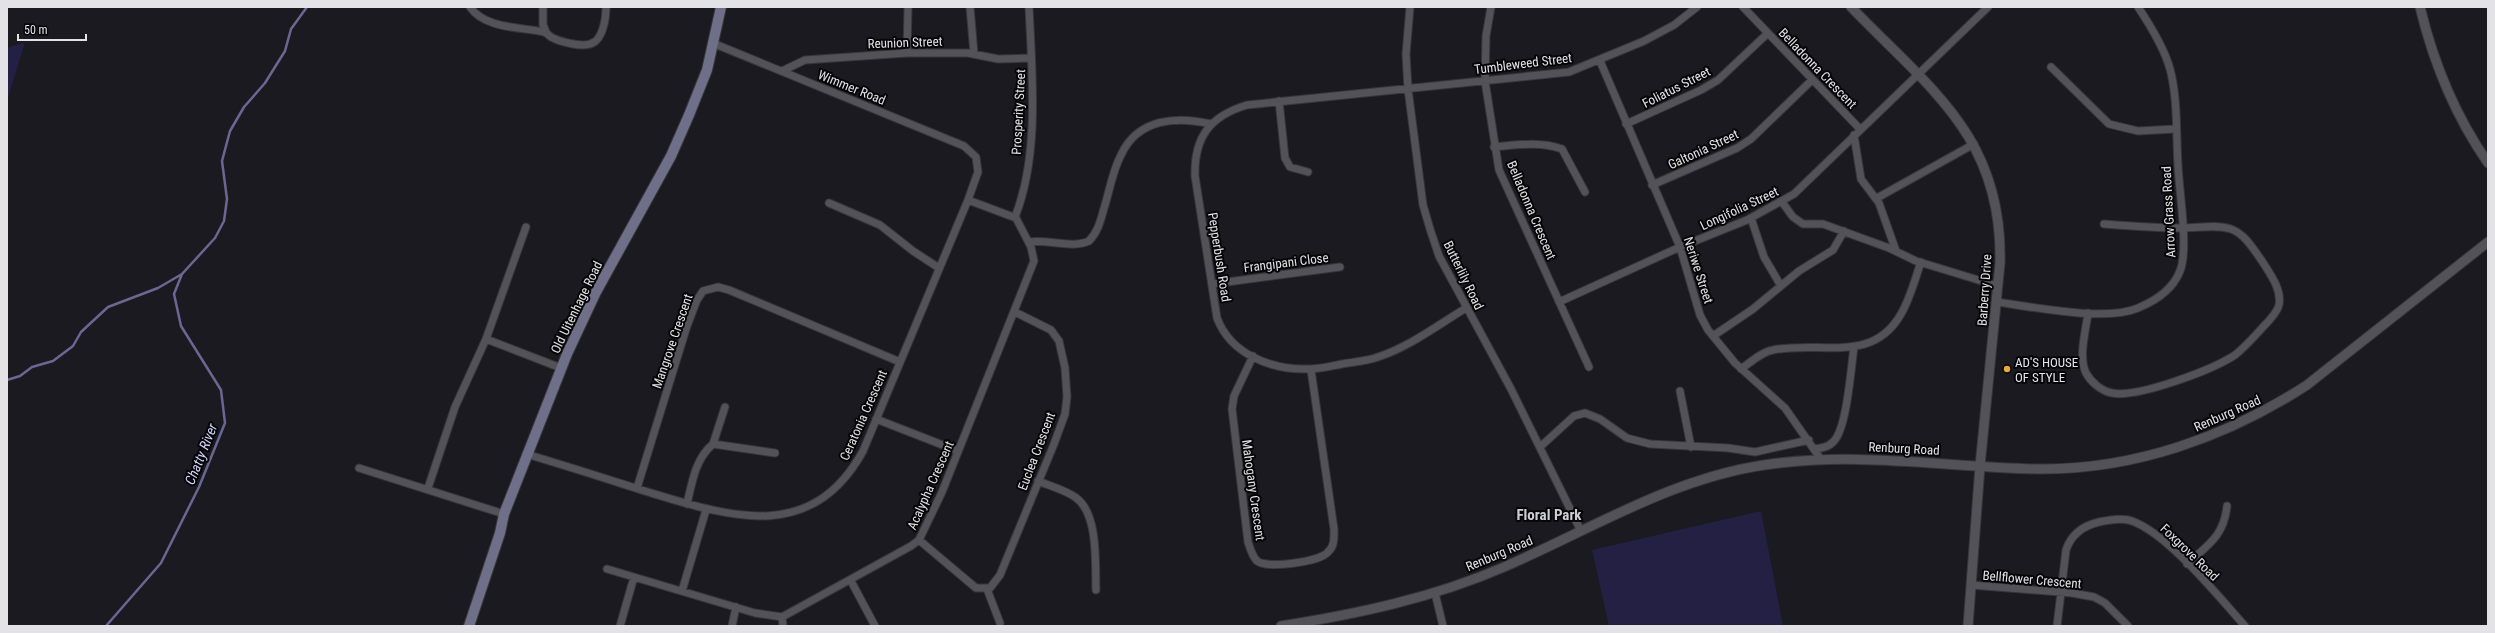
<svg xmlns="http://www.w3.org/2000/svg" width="2495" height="633" font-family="'Roboto Condensed',sans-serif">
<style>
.green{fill:#232043}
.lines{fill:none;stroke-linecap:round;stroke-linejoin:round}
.stream{stroke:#6b6692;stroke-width:2.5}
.minor-casing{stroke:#37373a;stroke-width:9}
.tertiary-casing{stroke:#37373a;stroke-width:11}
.secondary-casing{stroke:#37373a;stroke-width:12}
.minor{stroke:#525258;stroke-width:7}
.tertiary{stroke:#525258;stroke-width:9}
.secondary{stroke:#706f89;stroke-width:10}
.poi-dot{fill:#eba93a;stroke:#060608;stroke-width:1.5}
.labels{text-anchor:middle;stroke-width:4;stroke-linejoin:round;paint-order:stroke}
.street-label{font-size:13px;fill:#e3e3e7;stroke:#060608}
.poi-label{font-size:13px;fill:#e3e3e7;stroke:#060608;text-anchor:start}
.water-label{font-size:14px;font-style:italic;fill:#d4d3fa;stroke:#060608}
.quarter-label{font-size:15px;font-weight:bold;fill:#ceced6;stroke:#060608}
</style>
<rect width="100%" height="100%" fill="#1b1a20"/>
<path class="green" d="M25 42 7 101V48Z
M1761 511 1783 626H1609L1592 550Z"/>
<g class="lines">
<path class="stream" d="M7 380 20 376 32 367 53 361 73 346 81 332 108 307 158 288 182 274 215 238 224 221 227 199 222 161 230 131 244 107 265 83 285 51 291 29 307 7
M106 626 161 563 199 487 225 423 221 390 181 326 174 294 182 274"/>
<g class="minor-casing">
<path id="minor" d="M470 7C485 29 521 27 544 32 547 33 548 35 551 37 560 42 581 47 590 44 603 41 606 18 606 7
M543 7V25L546 32
M970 7 974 54
M1410 7 1406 54 1408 89 1423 205 1430 229 1439 256 1511 389 1581 531
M1491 7 1486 36 1485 81 1499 170 1589 367
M1743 7 1860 129
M907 53 908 7
M1600 61 1680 247 1700 315 1708 330 1735 363 1785 408 1820 458
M2051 67 2109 124 2138 131 2175 129
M782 71 805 60 907 53H968L998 59 1031 58
M1279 101 1285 158 1290 167 1308 172
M1626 124 1701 90 1718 80 1768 33
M1854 135 1861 179 1879 203 1896 251
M1494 147C1517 145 1540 141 1562 149L1585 192
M1652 185 1737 148 1751 139 1812 80
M1877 198 1974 144
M1782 202 1793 217 1803 224H1823L1889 248 1916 261 1998 286
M829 203 880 225 913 251 939 268
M1015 217C1040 154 1032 74 1029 7
M1751 218 1764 257 1781 286
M1029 242C1048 239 1072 249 1089 241 1099 231 1101 218 1105 205 1110 188 1113 170 1121 155 1138 118 1177 116 1211 124
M1212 284 1340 267
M1559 302 1680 247 1747 220 1794 194 1988 7
M1997 302C2033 307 2106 322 2138 308 2155 301 2173 289 2180 271 2189 249 2179 191 2178 165 2176 134 2178 99 2170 69 2164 47 2150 25 2138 7
M1466 308C1438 325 1409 347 1378 357 1367 361 1354 362 1342 364 1331 366 1320 369 1309 369 1272 370 1231 355 1217 318L1195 176C1194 137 1210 116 1247 105L1569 72 1644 41 1674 25 1697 7
M2088 313C2086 330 2078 357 2086 373 2091 382 2101 391 2112 393 2138 398 2212 370 2235 355 2245 347 2254 337 2263 327 2268 322 2277 313 2279 305 2282 289 2270 274 2262 261 2254 250 2245 234 2231 229 2216 224 2198 228 2183 228 2157 228 2130 226 2104 224
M1713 336 1753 309 1799 271 1833 250 1844 231
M486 339 561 368
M1253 356 1234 396 1232 409 1248 542C1250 548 1252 556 1257 561 1267 569 1320 562 1328 552 1335 546 1334 537 1334 529L1311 370
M1741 369C1751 362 1761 352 1773 350 1820 340 1872 365 1901 314 1910 299 1915 279 1921 262
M1680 391 1691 447
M876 419 958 451
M713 444 725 407
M1540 447 1574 416 1585 413 1600 419 1627 438 1650 444 1728 448 1755 452 1809 440
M1814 449C1822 448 1829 447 1834 441 1847 427 1851 368 1854 347
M526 454C567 466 607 479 648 492 730 517 812 544 863 451L968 200 978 172 976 157 964 146 715 44
M359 468 504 514
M1038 481C1050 486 1065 490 1075 497 1099 513 1095 564 1096 590
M428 488 455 407 486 339 526 227
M637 488 687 326 697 300 703 291 718 287 729 290 900 362
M687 504C692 483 695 459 713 444L775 453
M919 540 976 588H990L1000 575 1054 444 1065 414 1067 397 1065 368 1059 341 1051 330 1015 312
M2187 564C2208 545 2224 536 2227 506
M607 569 755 613 782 617 911 546 919 540 942 492 1034 261 1031 247 1016 218 968 200
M851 581 875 626
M1971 585 2072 593 2094 597 2105 603 2128 626
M987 589 1000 623
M682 591 706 510
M1435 593 1443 626
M782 617 783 626
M620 626 634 577
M732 626 736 607
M2057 626 2066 550C2071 535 2082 526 2099 522 2108 520 2122 517 2132 521 2168 534 2218 596 2245 626"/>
</g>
<g class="tertiary-casing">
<path id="tertiary" d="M1851 7C1930 89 2003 137 2000 263L1980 466 1968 626
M2420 7C2433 61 2456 117 2488 163
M1281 626C1357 614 1433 598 1504 567 1590 530 1670 479 1764 465 1858 451 1944 467 2038 469 2134 470 2227 437 2307 385L2488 242"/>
</g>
<g class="secondary-casing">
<path id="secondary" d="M469 626 500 533 504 514 567 354 596 292 671 156 689 115 707 70 721 7"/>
</g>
<use href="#minor" class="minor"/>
<use href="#tertiary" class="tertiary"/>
<use href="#secondary" class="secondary"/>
</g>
<circle class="poi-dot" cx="2007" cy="369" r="4"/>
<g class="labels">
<g class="street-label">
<text transform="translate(905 42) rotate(-2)" y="5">Reunion Street</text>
<text transform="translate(1523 63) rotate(-7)" y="5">Tumbleweed Street</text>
<text transform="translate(1818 68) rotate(46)" y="5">Belladonna Crescent</text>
<text transform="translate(852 87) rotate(22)" y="5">Wimmer Road</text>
<text transform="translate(1676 87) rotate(-27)" y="5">Foliatus Street</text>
<text transform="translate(1018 112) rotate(-87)" y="5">Prosperity Street</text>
<text transform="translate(1703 149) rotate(-25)" y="5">Galtonia Street</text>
<text transform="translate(1739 208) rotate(-25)" y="5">Longifolia Street</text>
<text transform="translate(1532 210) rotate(67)" y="5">Belladonna Crescent</text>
<text transform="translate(2168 212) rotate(-93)" y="5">Arrow Grass Road</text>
<text transform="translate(1220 257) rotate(81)" y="5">Pepperbush Road</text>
<text transform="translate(1286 262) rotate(-7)" y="5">Frangipani Close</text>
<text transform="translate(1699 270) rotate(72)" y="5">Neriwe Street</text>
<text transform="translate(1464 275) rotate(64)" y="5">Butterlily Road</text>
<text transform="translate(1984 290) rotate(-86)" y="5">Barberry Drive</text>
<text transform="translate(576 307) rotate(-64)" y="5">Old Uitenhage Road</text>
<text transform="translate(672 341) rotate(-71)" y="5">Mangrove Crescent</text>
<text transform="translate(2227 413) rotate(-24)" y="5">Renburg Road</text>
<text transform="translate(863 415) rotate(-66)" y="5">Ceratonia Crescent</text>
<text transform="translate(1904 448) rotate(3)" y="5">Renburg Road</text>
<text transform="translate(1036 451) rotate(-69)" y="5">Euclea Crescent</text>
<text transform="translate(930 485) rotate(-66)" y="5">Acalypha Crescent</text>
<text transform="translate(1254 490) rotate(82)" y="5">Mahogany Crescent</text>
<text transform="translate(2190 552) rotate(44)" y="5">Foxgrove Road</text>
<text transform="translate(1499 553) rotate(-23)" y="5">Renburg Road</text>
<text transform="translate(2032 579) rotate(5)" y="5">Bellflower Crescent</text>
</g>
<g class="poi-label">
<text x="2015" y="367">AD'S HOUSE<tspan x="2015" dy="15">OF STYLE</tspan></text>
</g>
<g class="water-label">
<text transform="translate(201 454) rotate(-68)" y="5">Chatty River</text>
</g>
<g class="quarter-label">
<text x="1549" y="520">Floral Park</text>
</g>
</g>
<rect width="2495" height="633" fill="none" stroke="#e3e3e7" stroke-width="16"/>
<path d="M18 34v6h68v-6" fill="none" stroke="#e3e3e7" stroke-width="2"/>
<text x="24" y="34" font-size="12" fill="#e3e3e7" stroke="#060608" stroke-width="3" paint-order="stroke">50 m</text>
</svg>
